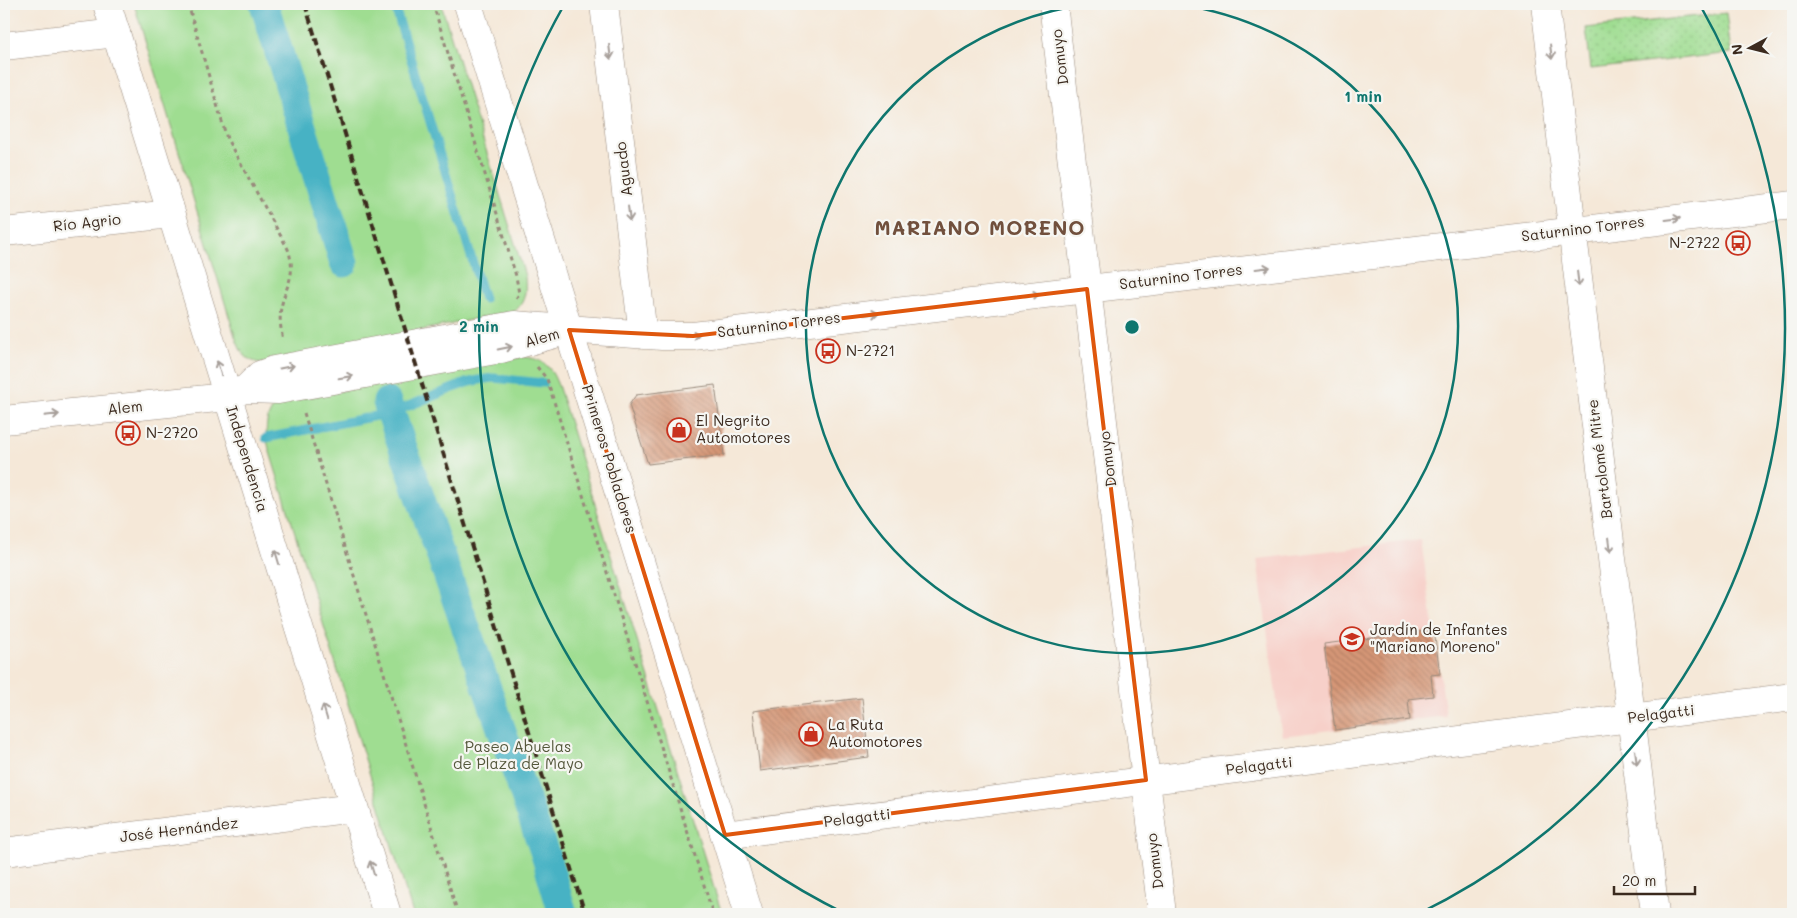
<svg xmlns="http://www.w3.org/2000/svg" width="1797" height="918" font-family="Mali,sans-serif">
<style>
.built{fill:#f7d0c9}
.grass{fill:url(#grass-dots);stroke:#6d8458}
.park{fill:#9fdd91;stroke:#6d8458}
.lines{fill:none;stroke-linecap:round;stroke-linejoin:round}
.stream{stroke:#47b2c4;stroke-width:9}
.canal{stroke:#47b2c4;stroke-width:29}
.building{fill:url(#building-back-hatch)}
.minor-casing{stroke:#98897b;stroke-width:29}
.tertiary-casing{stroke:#98897b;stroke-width:29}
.secondary-casing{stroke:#98897b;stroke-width:29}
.path{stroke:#98897b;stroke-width:3;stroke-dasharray:4 4;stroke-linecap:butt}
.minor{stroke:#fff;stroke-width:28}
.tertiary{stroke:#fff;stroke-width:28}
.secondary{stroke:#fff;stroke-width:28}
.rail{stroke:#3b2a1e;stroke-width:4;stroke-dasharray:8 4;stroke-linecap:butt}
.oneway{stroke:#a79f9a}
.marked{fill:none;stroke:#df570d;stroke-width:4;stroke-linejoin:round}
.ring{fill:none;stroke:#0f766e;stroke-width:2.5}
.labels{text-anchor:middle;stroke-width:4.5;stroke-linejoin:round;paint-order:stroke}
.street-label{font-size:15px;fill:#3b2a1e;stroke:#f6f6f2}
.poi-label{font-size:15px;fill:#3b2a1e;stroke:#f6f6f2;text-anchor:start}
.park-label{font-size:15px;fill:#54573b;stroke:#f6f6f2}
.district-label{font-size:20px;font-weight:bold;letter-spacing:1px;fill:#71503d;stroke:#f6f6f2}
.centre{fill:#0f766e;stroke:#f6f6f2;stroke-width:2.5}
.ring-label{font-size:15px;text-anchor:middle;font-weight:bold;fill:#0f766e;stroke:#f6f6f2;stroke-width:4.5;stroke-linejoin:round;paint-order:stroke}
</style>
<defs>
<pattern id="grass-dots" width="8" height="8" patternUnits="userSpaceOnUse" patternTransform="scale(1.25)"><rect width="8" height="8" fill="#9fdd91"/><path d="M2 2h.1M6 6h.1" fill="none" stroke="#8abe7d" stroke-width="1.8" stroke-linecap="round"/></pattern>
<pattern id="building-back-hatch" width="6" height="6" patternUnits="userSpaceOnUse" patternTransform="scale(1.25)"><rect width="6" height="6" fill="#d69777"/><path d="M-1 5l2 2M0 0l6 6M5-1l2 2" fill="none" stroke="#af7b61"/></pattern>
</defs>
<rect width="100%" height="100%" fill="#f6f6f2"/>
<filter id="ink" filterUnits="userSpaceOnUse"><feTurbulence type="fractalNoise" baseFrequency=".02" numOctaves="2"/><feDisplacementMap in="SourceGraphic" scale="10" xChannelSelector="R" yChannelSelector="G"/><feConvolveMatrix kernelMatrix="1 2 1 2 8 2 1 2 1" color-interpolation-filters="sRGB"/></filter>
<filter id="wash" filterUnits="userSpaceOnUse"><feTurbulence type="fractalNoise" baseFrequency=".0096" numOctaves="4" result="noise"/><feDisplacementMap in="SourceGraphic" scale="20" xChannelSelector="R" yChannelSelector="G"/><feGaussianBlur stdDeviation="1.12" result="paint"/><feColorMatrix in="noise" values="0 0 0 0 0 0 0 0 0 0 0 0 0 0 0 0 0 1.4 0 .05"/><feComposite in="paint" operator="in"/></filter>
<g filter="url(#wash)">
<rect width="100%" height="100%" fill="#f5e8d8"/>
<path class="built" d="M1421 540 1446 716 1282 736 1257 559Z"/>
<path class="grass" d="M1726 13 1731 53 1591 69 1586 28Z"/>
<path class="park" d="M134 4H441L525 276C526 291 526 301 515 311L261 363C244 361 240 350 235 336Z
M522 357C545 358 551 367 559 388L722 914H413L269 449C265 432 264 417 277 403Z"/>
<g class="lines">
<path class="stream" d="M394 4 484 299
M266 438 391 413 466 383 479 380 493 378 543 383"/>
<path class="canal" d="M264 4 344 263
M387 402 545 854 563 914"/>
</g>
<g id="blocks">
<path class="building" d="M715 385 724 455 648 464 629 405 636 395Z
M1434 630 1440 674 1431 675 1433 696 1408 699 1410 720 1335 730 1324 644Z
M862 698 869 757 760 771 753 711Z"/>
</g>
</g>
<g filter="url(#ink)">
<use href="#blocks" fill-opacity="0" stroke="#98897b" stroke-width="1"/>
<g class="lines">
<g class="minor-casing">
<path id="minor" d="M1053 4 1162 914
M1545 4 1655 914
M4 46 116 33
M4 232 171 214
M725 835 1793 697
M4 852 354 808"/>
</g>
<g class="tertiary-casing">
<path id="tertiary" d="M107 4 387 914
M604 4 643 335
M246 389 278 390 501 349 558 333
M4 420 217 398 246 389 260 375 274 370 514 325 662 336H693L1793 205"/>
</g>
<g class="secondary-casing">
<path id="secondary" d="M468 4 749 914"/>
</g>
<path class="path" d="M188 4 227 139 288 249C297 277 286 283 281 308 279 318 281 330 283 340
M433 4 516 276 519 294 516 299
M537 367 547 379 713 914
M304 413 458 914"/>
<use href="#minor" class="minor"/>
<use href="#tertiary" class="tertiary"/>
<use href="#secondary" class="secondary"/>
<path class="rail" d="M305 4 585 914"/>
</g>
<defs><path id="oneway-shaft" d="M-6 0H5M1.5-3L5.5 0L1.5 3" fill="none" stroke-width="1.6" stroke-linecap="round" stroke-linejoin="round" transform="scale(1.25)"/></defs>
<g class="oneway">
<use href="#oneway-shaft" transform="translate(610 52) rotate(83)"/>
<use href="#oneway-shaft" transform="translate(1551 52) rotate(83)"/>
<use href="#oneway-shaft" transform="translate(629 214) rotate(83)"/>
<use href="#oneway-shaft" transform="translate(1673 219) rotate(-7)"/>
<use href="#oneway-shaft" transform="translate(1263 268) rotate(-7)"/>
<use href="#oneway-shaft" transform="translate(1578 279) rotate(83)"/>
<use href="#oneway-shaft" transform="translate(1032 295) rotate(-7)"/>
<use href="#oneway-shaft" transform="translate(871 314) rotate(-7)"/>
<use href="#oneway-shaft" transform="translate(692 335) rotate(-5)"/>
<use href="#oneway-shaft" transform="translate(505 348) rotate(-12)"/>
<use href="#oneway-shaft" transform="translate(287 367) rotate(-12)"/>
<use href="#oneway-shaft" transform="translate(219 368) rotate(-107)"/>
<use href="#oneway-shaft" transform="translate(346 377) rotate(-10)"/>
<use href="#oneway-shaft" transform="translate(52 415) rotate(-6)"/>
<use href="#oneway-shaft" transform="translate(1610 545) rotate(83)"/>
<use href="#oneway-shaft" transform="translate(277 557) rotate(-107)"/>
<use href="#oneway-shaft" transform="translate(325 712) rotate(-107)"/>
<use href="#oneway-shaft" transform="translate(1636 758) rotate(83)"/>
<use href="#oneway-shaft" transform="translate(372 868) rotate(-107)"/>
</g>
</g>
<path class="marked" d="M1087 289 1146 780 725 835 569 330 693 336Z"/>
<g class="ring">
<path d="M1175 4A326 326 0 1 1 1089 4"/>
<path d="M846 914A653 653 0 0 1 564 5M1700 5A653 653 0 0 1 1418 914"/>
</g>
<defs>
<g id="bus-ring" transform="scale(1.25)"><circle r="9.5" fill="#f6f6f2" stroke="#c8321e" stroke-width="1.5"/><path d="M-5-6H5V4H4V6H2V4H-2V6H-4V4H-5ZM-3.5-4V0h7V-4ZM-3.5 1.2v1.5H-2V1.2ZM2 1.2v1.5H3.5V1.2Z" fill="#c8321e"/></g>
<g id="shop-ring" transform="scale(1.25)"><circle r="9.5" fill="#f6f6f2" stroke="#c8321e" stroke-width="1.5"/><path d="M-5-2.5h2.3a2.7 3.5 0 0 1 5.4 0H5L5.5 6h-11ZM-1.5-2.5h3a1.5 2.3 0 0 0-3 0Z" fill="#c8321e"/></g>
<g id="school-ring" transform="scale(1.25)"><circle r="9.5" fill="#f6f6f2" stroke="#c8321e" stroke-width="1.5"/><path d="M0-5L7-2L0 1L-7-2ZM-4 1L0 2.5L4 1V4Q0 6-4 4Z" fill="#c8321e"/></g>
</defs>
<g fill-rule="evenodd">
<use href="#bus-ring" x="1738" y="243"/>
<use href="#bus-ring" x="828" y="351"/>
<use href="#shop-ring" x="679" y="430"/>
<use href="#bus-ring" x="128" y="433"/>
<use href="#school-ring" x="1352" y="639"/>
<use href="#shop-ring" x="811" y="734"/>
</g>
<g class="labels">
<g class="street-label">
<text transform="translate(1060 57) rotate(-97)" y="5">Domuyo</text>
<text transform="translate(624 169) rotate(-97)" y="5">Aguado</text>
<text transform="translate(87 223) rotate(-6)" y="5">Río Agrio</text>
<text transform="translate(1583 229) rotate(-7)" y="5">Saturnino Torres</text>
<text transform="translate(1181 277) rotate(-7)" y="5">Saturnino Torres</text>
<text transform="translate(779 325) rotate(-7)" y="5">Saturnino Torres</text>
<text transform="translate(542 338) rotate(-16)" y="5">Alem</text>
<text transform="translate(125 408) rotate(-6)" y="5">Alem</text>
<text transform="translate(247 459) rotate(73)" y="5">Independencia</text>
<text transform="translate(609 459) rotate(73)" y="5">Primeros Pobladores</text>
<text transform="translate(1108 459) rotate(-97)" y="5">Domuyo</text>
<text transform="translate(1600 459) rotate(-97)" y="5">Bartolomé Mitre</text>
<text transform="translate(1661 714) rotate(-7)" y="5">Pelagatti</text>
<text transform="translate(1259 766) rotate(-7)" y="5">Pelagatti</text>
<text transform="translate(857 818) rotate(-7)" y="5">Pelagatti</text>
<text transform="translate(179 830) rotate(-7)" y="5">José Hernández</text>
<text transform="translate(1155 861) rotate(-97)" y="5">Domuyo</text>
</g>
<g class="poi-label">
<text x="1720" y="248" text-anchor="end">N-2722</text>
<text x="846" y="356">N-2721</text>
<text x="696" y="426">El Negrito<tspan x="696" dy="17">Automotores</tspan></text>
<text x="146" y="438">N-2720</text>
<text x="1370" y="635">Jardín de Infantes<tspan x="1370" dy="17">"Mariano Moreno"</tspan></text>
<text x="828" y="730">La Ruta<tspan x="828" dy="17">Automotores</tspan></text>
</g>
<g class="park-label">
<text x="518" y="752">Paseo Abuelas<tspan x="518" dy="17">de Plaza de Mayo</tspan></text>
</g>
<g class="district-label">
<text x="980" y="235">MARIANO MORENO</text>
</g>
</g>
<circle cx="1132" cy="327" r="8" class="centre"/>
<g class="ring-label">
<text x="1363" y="102">1 min</text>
<text x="479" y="332">2 min</text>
</g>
<rect width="1797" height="918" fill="none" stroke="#f6f6f2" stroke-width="20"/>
<g transform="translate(1750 48) rotate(263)" stroke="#f6f6f2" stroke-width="4" paint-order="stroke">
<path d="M0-4L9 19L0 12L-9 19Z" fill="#3b2a1e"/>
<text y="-8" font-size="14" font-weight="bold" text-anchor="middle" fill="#3b2a1e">N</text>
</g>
<path d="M1614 886v8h81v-8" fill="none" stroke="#3b2a1e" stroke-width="2.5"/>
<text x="1622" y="886" font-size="15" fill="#3b2a1e" stroke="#f6f6f2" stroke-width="4" paint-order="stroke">20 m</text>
</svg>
